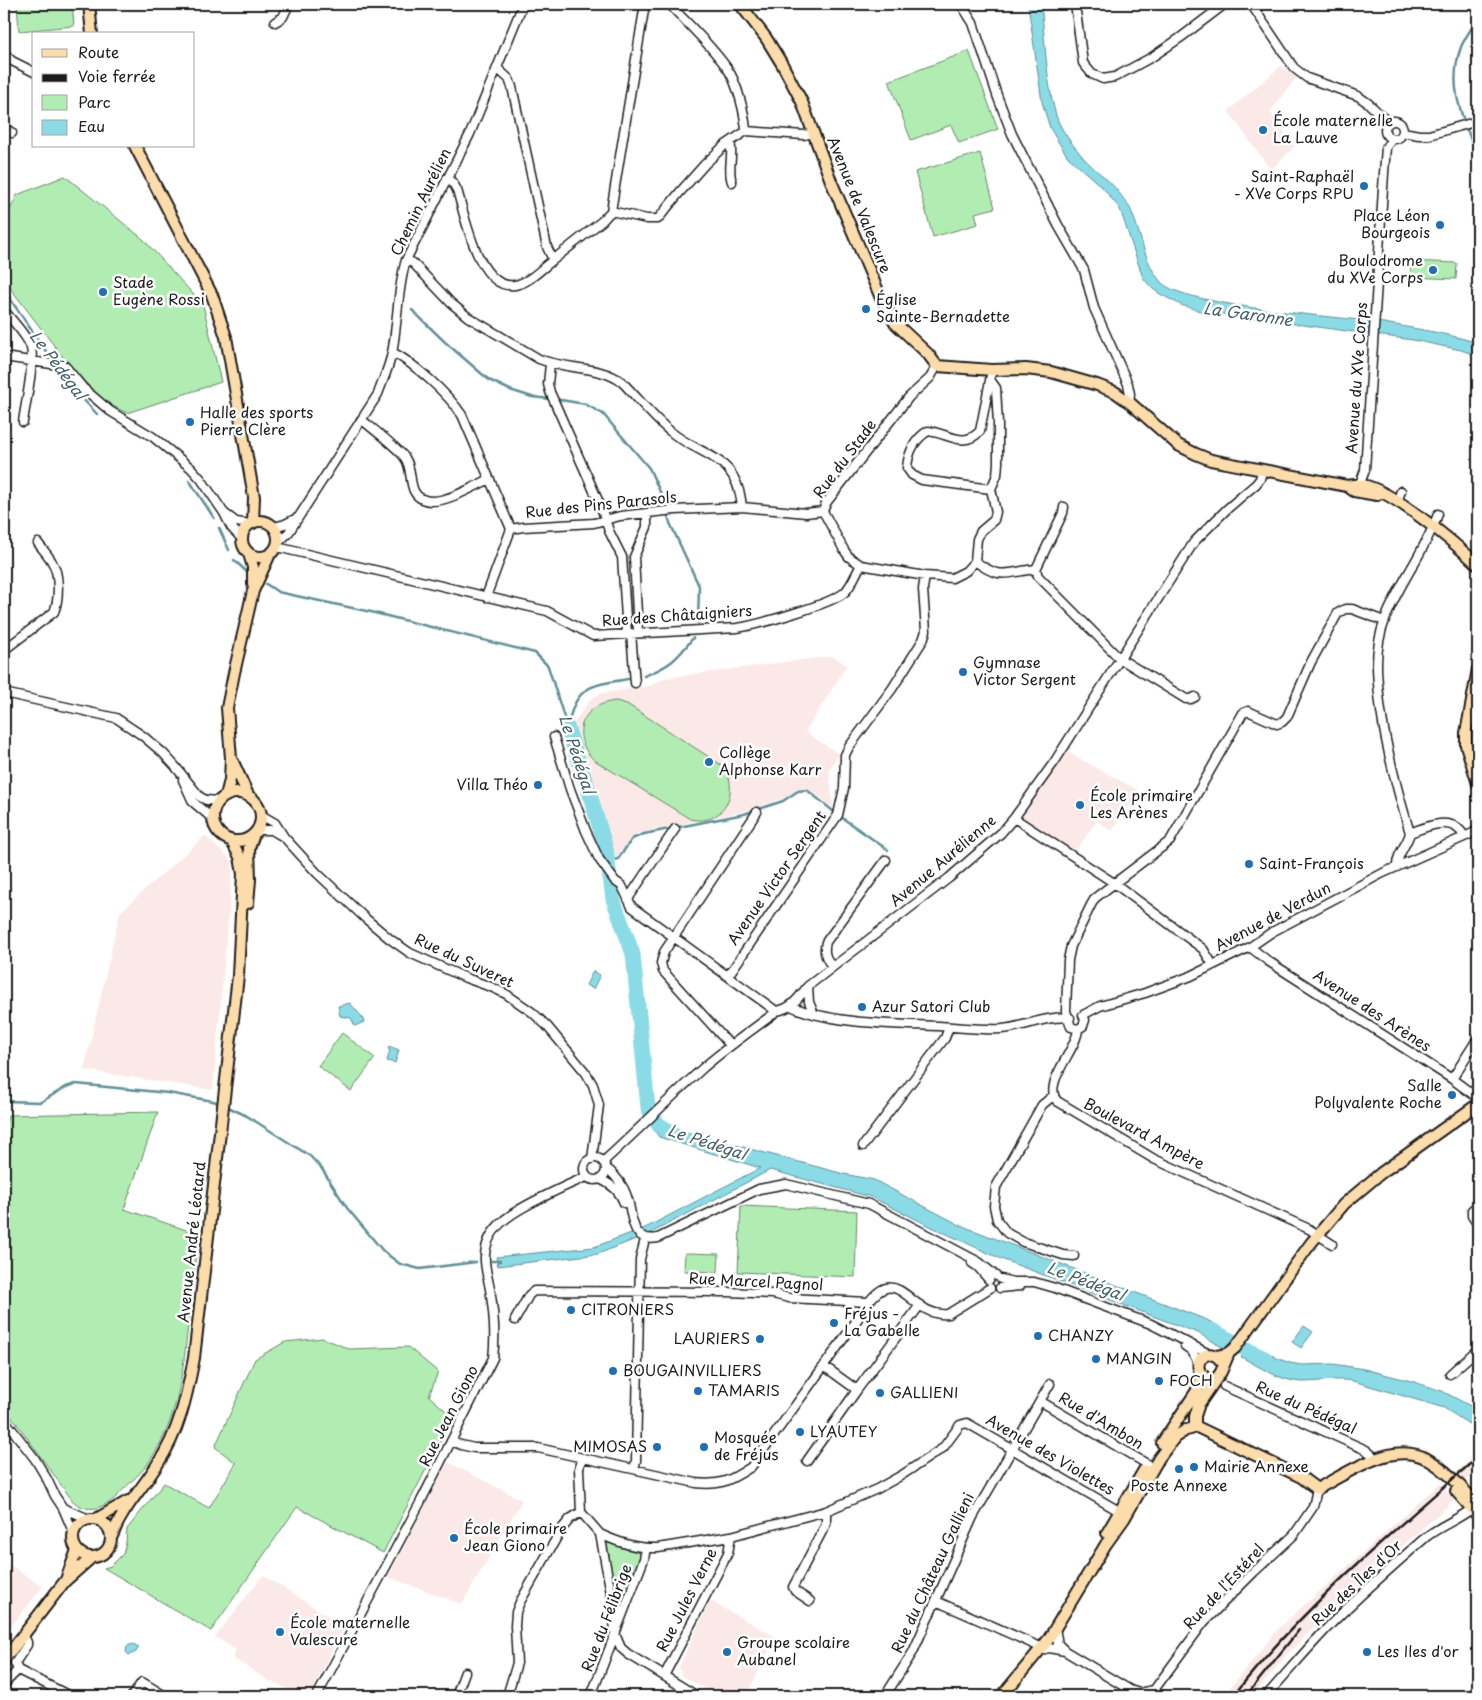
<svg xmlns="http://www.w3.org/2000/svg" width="1482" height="1700" font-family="'Playpen Sans',sans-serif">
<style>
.built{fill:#fbe9e8}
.green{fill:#b1edb3;stroke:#668468}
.water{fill:#8bdbe7;stroke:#5f8f96}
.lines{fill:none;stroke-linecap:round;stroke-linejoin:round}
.stream{stroke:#5f8f96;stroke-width:2.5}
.river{stroke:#8bdbe7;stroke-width:15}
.minor-casing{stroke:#1c1c1c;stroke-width:11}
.major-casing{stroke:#1c1c1c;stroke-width:14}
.minor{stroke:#fff;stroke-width:8}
.major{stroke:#fddcac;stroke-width:10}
.rail{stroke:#1c1c1c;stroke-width:2.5}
.poi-dot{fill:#1f6fb2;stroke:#fff;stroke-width:2}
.labels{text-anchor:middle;stroke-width:5;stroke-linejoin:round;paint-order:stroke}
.poi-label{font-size:15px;fill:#1c1c1c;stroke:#fff;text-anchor:start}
.street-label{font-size:15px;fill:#1c1c1c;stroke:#fff}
.water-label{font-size:16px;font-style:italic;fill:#435f63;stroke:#fff}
</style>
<rect width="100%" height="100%" fill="#fff"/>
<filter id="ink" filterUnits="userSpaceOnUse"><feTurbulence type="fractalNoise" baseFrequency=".02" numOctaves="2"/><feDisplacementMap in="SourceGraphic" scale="10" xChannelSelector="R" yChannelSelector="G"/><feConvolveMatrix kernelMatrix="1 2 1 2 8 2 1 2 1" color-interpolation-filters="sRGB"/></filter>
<g filter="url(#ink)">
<path class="built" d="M1281 66 1297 77 1270 112 1295 146 1271 170 1228 111Z
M833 656 847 665 805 732 839 754 829 770 833 808 809 789H803L785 798 745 811 636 834 632 837 618 857 615 856 573 724 589 701 595 696 604 693 649 686 665 678Z
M1066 751 1139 791 1112 831 1097 821 1076 850 1070 851 1021 819Z
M205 836 233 862 213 1090 84 1070 120 912Z
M1478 1453V1469L1464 1482 1455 1473Z
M448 1462 522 1500 462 1604 388 1577Z
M1440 1483 1454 1500 1320 1620 1281 1661 1253 1696H1223L1280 1627Z
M4 1561 43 1587 4 1635Z
M263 1575 344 1626 311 1694 304 1696 269 1681 233 1658 236 1650 215 1637Z
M710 1601 776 1637 746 1696H717L681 1675 679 1667Z"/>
<path class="green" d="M38 4H72L74 26 19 31 17 5Z
M969 51 998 129 959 143 951 125 911 140 889 81Z
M980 153 995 208 975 213 978 224 933 237 915 172Z
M65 176 143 239 203 305 221 382 127 413 103 401 69 365 4 280V223L17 195Z
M1411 261 1457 263 1456 279 1410 277Z
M616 701 627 704 723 766C742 793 722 827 690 819L594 760C568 734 583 704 616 701Z
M342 1033 375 1058 351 1091 318 1066Z
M158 1112 124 1209 198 1234C195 1264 191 1295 188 1325 183 1372 178 1418 151 1459 143 1472 129 1483 118 1495 106 1508 86 1515 72 1500L4 1406V1157L8 1154C3 1139 4 1130 8 1115Z
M741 1206 857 1211 855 1277 738 1272Z
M685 1253 719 1254 718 1272 684 1271Z
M323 1338 349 1349 408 1347 438 1372 429 1396 453 1417 383 1553 297 1507 211 1631 104 1568 111 1566 123 1554 126 1543 127 1529 164 1483 209 1508 236 1463 215 1447 255 1359 285 1342Z
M607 1542 642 1554 643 1558 623 1602 616 1600 604 1544Z"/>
<path class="water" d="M1028 4H1041C1045 39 1046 79 1055 112 1059 127 1069 140 1078 151 1090 168 1109 178 1120 194 1124 200 1130 206 1132 213 1142 236 1144 263 1161 282 1182 306 1340 317 1378 322 1412 328 1446 333 1478 343V356L1461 350 1413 340 1200 311 1181 305 1160 294 1153 289 1143 278 1120 209 1103 188 1068 157 1057 140 1050 128 1042 102Z
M593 971 600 975 593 989 586 985Z
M350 1003 362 1017 364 1022 355 1026 351 1018 340 1016 338 1006Z
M389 1046 399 1050 395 1063 387 1061 390 1050 388 1049Z
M659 1119 668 1127 844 1174 874 1180 960 1225 1207 1320 1235 1335 1224 1348 1198 1333 1001 1259 934 1228 871 1197 770 1170 651 1233 598 1254 498 1266 496 1257 594 1247 647 1227 760 1168 659 1137 651 1126Z
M1304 1326 1313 1332 1301 1348 1292 1342Z
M1251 1344 1279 1359 1290 1363 1302 1365 1333 1364 1364 1369 1411 1381 1442 1391 1478 1410V1427L1472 1426 1444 1408 1353 1381C1335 1378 1320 1382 1302 1382 1280 1381 1260 1367 1241 1357Z
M133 1644 139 1647 136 1652 129 1655 126 1652 127 1646Z"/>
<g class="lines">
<path class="stream" d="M1478 17C1473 27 1465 37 1461 47 1446 88 1464 120 1478 158
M4 290 54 363
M412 310 445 342 489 380 510 390 532 397 550 399
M58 367 80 396 97 414
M555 399 585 404 603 414 649 468 662 496 670 523 699 586 698 623
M189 480 214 518
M219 528 229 550
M234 560 247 572
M266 584 278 592 371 612 535 653 548 666 567 727
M644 676C670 666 676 660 693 638
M568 726C575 686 591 685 628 679
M609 861 618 859 632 839 644 834 744 814 783 801 798 791 807 790 838 815 888 850
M4 1101 41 1102 66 1087 76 1084 168 1093 213 1101 221 1104
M226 1106 247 1116 310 1156 322 1169 347 1208 383 1251 400 1264 420 1269 476 1262
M492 1261H500"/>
<path class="river" d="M567 727 587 785 606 849 613 899 633 954 648 1108 658 1124 673 1133
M1212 1330 1247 1350 1265 1358"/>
<g class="minor-casing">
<path id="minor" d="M669 4C688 24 710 44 727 68 737 82 745 113 746 131
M961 4 973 23 998 98 1012 134 1058 225 1084 270 1094 308 1128 384 1130 394 1129 402
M1075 4 1083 63 1092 74 1103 79 1115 77 1152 57 1180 38 1225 4
M1251 4 1294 68 1307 78 1358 96 1368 103 1389 123
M275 22 283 17 289 4
M4 53 12 61 34 72
M498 69 509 79 512 87 547 247 553 260 602 221 611 211 645 4
M1385 130a9 9 0 1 1 18 0a9 9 0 1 1-18 0Z
M4 127 12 133
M1403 132 1419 135H1429L1478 121
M730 142C734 155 727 169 732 182
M447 178 453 183 457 190C465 215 478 291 515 285 529 283 542 268 553 260
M611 211 647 219H658L680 192 705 164 724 146 746 131 804 135 813 133
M406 260 413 263 451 303 468 317 539 359C566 370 599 365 622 382 638 398 653 418 671 432 703 458 737 454 742 507
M4 310C12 321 27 335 31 348 35 362 25 406 23 422
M392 352C414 363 448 394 462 415L511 529 523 527 594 523 620 516 675 510 742 507 806 513 823 511
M4 357 65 366 83 388 110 411 153 437 191 468 201 479 224 513
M550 364 548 384 550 392 601 507 609 531 622 557 627 633
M362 420C373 429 398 448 405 458 412 468 409 480 414 491 427 516 472 487 490 479
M1356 486 1361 481 1365 470 1384 173 1386 147 1392 139
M991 489 922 480 912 475 907 468C908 453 915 439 928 431 948 433 964 449 980 431L992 370
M1397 502 1401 491
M823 511 844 550 849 557 861 565 925 576 952 578 966 571 975 561 977 539 981 531 994 520 996 512 991 489 997 475 998 463V424L996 388 991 381
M823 511 826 503 909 397 930 378 937 366
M274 527 285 524 297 518
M242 539 231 527 224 513 236 522 251 524
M278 543 289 532 378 394C383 380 389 367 392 353 398 322 397 290 406 260L470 134 523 4
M277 547 547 611 593 636 737 628C757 625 832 604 845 592 852 585 856 573 861 565
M975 561C1001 581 1007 572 1036 569L1038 576 1119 658 1186 699H1191L1195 697
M1036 569 1063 513 1064 507
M486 597 511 529
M638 632 634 557 647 527V513
M631 633 635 683
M4 650 54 612C59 600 60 574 52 562 49 556 43 550 38 543
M4 693 116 718 143 736 163 753 175 766 200 797 206 800 219 801
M554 737 570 789 586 831 599 859 615 881 622 886 632 907 776 1011
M183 780 193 802 213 819
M261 815 275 823 284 837 317 873 365 918 390 939 410 953 466 978 491 987 506 994 532 1012 547 1026 586 1073 593 1085 599 1105 592 1159
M1014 818 1114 883 1203 949 1213 965
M257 830H272L282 836
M1410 833C1398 793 1387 753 1381 711 1377 679 1373 651 1385 620 1399 583 1425 552 1438 514
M1397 867C1396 855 1407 845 1410 833 1427 826 1453 815 1464 836
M628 899 675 829
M1250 947 1268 961 1452 1079 1478 1098
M832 967C826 958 823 953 826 942L886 860
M728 976 838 815 844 788 845 755 849 747 892 689 923 640 926 631 923 589 925 576
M808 986 809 1002 814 1014
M791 1006C830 1024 894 1024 938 1026 959 1027 981 1030 1002 1029 1025 1027 1047 1015 1070 1018
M1083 1015 1085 1020 1083 1026 1078 1029 1071 1027 1066 1011 1068 960 1071 946 1091 905 1095 898 1170 841 1243 713 1248 711 1277 724 1282 722 1287 717 1311 662 1338 613 1345 609H1352L1384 621
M1083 1015 1100 1006 1145 993 1191 976 1250 947 1272 932 1383 873 1473 833 1478 829
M1078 1029C1077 1050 1042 1083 1057 1101L1154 1159 1309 1229 1332 1244
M730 1045 663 971 661 963 664 952 757 812
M1452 1079 1478 1038
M1053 1096 1042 1105 996 1187 994 1206 997 1220 1007 1233 1023 1242 1063 1255 1074 1256
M863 1146 945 1038 949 1027
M584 1169a11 11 0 1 1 22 0a11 11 0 1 1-22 0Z
M603 1162C637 1131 670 1098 704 1067 726 1048 749 1032 772 1015L776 1011C792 1009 799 997 808 986L949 878 1001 833 1014 818 1055 761 1194 542 1227 509 1256 484 1260 479 1262 471
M606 1168C616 1175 625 1188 628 1200 633 1218 631 1243 658 1238L759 1189 786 1184 869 1204 979 1262 996 1276
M600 1179C612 1185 619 1190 624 1203
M1478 1205 1472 1210V1216L1478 1225
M972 1263 978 1267 989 1280
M1001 1279 1013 1282H1034L1055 1288 1151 1324 1209 1354
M1000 1288 1020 1286
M515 1320 529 1295 534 1291 728 1292 773 1294 789 1298 867 1302
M1185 1346 1192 1351 1198 1363
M824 1366 857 1390
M1450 1374 1478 1349
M1224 1386 1366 1450 1372 1455 1374 1460
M1040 1401 1147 1464
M4 1419 35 1459 47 1479 55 1496 63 1508 74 1534
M451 1441 461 1445 474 1448H538L696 1483C721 1486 731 1480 751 1467L857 1320C897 1248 907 1319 948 1314L990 1288
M581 1458 579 1469 581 1512 600 1534 613 1604 615 1634 621 1648 628 1654 697 1696
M807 1461 857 1390 920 1305
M634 1469 636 1461 640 1259 644 1243
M63 1508 89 1519
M600 1534C619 1543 637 1549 658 1548L731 1536 826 1511 877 1489 902 1475 943 1448 960 1425 967 1423 1119 1511
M810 1601 795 1591 793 1587 826 1524V1511
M936 1601 1038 1646
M1055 1628 1058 1644 1065 1651
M1041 1650 1049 1648 1065 1651 1130 1690 1139 1693 1154 1690 1204 1622 1254 1572 1294 1535 1313 1507 1317 1489
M18 1670 70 1696
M664 1676 728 1553 731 1536
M4 1684 18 1670 15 1663 27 1645V1642L23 1635
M132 1696 142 1682 165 1696
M317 1696 421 1501 493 1358C496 1334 494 1313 490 1289 488 1278 484 1266 485 1255 487 1223 521 1208 545 1196 559 1189 573 1182 587 1177
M456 1696 465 1672
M507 1696 517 1663 515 1626 516 1612 520 1602 561 1530 570 1519 581 1512
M591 1696 644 1559 646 1548
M885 1696 913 1652 973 1517 1050 1384
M1266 1696C1289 1671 1311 1644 1335 1620 1364 1591 1395 1564 1426 1537 1441 1525 1460 1519 1474 1507"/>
</g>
<g class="major-casing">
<path id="major" d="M89 4 92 34
M740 4 766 38 782 64 802 102 831 181 881 298 895 323 928 354 937 366 992 370 1026 369 1051 372 1097 385 1115 392 1129 402 1178 445 1196 454 1211 460 1347 486C1353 485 1358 484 1363 485 1393 491 1455 543 1478 565
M135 146 212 295 226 337 254 497 253 523
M1347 486 1354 491 1377 495
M242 539a18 18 0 1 1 36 0a18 18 0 1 1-36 0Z
M249 554 253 567V584
M1478 669 1466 733V745L1478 784
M233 762 248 795
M213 817a24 24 0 1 1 48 0a24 24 0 1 1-48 0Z
M226 796 230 780 231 758 227 708 234 673 253 591 270 554
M248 903 250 880 249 848 254 834
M1217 1356 1229 1353 1235 1348 1311 1243 1344 1204 1381 1173 1478 1104
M1205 1377C1188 1365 1208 1343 1221 1361
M1195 1426 1301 1477 1317 1489C1348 1473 1392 1440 1427 1459 1447 1470 1463 1489 1478 1505
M1162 1443 1196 1392 1200 1383 1201 1374
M1456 1491 1478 1516
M73 1538a19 19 0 1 1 38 0a19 19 0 1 1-38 0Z
M96 1519 128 1501
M1107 1533 1144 1470
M112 1536C122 1509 142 1489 157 1465 179 1433 187 1395 194 1358L238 976 243 874 240 857 231 840
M67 1577 77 1550
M4 1660 65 1581 91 1558
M1002 1696 1048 1640 1106 1544 1124 1519 1159 1458 1175 1437 1186 1430 1191 1429 1195 1426V1416L1199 1404 1221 1372 1229 1353"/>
</g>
<use href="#minor" class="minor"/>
<use href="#major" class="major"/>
<path class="rail" d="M1233 1696C1304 1606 1392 1532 1478 1457
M1246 1696 1299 1630"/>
</g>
</g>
<g class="poi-dot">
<circle cx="1263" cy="130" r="5"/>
<circle cx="1364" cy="186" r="5"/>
<circle cx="1440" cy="225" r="5"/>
<circle cx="1433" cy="270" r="5"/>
<circle cx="103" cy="292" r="5"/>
<circle cx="866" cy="309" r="5"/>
<circle cx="190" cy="422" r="5"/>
<circle cx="963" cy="672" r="5"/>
<circle cx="709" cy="762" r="5"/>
<circle cx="538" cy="785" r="5"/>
<circle cx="1080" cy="805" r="5"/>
<circle cx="1249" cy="864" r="5"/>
<circle cx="862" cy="1007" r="5"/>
<circle cx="1452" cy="1095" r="5"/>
<circle cx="571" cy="1310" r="5"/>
<circle cx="834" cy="1323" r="5"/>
<circle cx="1038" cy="1336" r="5"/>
<circle cx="760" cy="1339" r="5"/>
<circle cx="1096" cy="1359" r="5"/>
<circle cx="613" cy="1371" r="5"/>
<circle cx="1159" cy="1381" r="5"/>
<circle cx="698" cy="1391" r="5"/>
<circle cx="880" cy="1393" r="5"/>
<circle cx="800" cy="1432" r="5"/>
<circle cx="657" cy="1447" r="5"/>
<circle cx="704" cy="1447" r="5"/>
<circle cx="1194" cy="1467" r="5"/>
<circle cx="1179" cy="1469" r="5"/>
<circle cx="454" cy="1538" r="5"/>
<circle cx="280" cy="1632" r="5"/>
<circle cx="727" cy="1652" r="5"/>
<circle cx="1367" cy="1652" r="5"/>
</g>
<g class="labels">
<g class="poi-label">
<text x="1273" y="126">École maternelle<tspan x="1273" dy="17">La Lauve</tspan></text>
<text x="1354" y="182" text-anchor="end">Saint-Raphaël<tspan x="1354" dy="17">- XVe Corps RPU</tspan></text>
<text x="1430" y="221" text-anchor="end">Place Léon<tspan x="1430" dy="17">Bourgeois</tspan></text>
<text x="1423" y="266" text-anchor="end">Boulodrome<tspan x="1423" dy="17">du XVe Corps</tspan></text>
<text x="113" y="288">Stade<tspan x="113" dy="17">Eugène Rossi</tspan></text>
<text x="876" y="305">Église<tspan x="876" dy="17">Sainte-Bernadette</tspan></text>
<text x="200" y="418">Halle des sports<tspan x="200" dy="17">Pierre Clère</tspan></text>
<text x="973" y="668">Gymnase<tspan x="973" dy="17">Victor Sergent</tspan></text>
<text x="719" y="758">Collège<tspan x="719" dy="17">Alphonse Karr</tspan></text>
<text x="528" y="790" text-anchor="end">Villa Théo</text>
<text x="1090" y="801">École primaire<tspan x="1090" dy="17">Les Arènes</tspan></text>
<text x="1259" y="869">Saint-François</text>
<text x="872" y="1012">Azur Satori Club</text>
<text x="1442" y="1091" text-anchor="end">Salle<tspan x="1442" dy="17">Polyvalente Roche</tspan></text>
<text x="581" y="1315">CITRONIERS</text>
<text x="844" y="1319">Fréjus -<tspan x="844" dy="17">La Gabelle</tspan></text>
<text x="1048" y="1341">CHANZY</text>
<text x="750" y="1344" text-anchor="end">LAURIERS</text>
<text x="1106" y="1364">MANGIN</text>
<text x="623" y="1376">BOUGAINVILLIERS</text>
<text x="1169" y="1386">FOCH</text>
<text x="708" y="1396">TAMARIS</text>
<text x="890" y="1398">GALLIENI</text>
<text x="810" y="1437">LYAUTEY</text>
<text x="714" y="1443">Mosquée<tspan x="714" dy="17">de Fréjus</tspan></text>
<text x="647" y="1452" text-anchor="end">MIMOSAS</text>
<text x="1204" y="1472">Mairie Annexe</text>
<text x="1179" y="1491" text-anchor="middle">Poste Annexe</text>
<text x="464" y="1534">École primaire<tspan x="464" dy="17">Jean Giono</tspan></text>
<text x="290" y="1628">École maternelle<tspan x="290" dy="17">Valescure</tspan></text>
<text x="737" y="1648">Groupe scolaire<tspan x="737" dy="17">Aubanel</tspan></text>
<text x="1377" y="1657">Les Iles d'or</text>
</g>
<g class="street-label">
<text transform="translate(421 202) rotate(-64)" y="5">Chemin Aurélien</text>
<text transform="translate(859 205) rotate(68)" y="5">Avenue de Valescure</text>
<text transform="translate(1357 378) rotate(-86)" y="5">Avenue du XVe Corps</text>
<text transform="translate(845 459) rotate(-53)" y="5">Rue du Stade</text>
<text transform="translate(601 505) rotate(-6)" y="5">Rue des Pins Parasols</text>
<text transform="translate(677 616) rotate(-4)" y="5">Rue des Châtaigniers</text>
<text transform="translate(943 861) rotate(-40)" y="5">Avenue Aurélienne</text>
<text transform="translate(777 878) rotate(-55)" y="5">Avenue Victor Sergent</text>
<text transform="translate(1273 917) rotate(-28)" y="5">Avenue de Verdun</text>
<text transform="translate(464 961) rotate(25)" y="5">Rue du Suveret</text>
<text transform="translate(1372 1011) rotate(33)" y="5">Avenue des Arènes</text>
<text transform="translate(1144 1134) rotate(28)" y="5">Boulevard Ampère</text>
<text transform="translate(192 1242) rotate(-84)" y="5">Avenue André Léotard</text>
<text transform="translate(756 1282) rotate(3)" y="5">Rue Marcel Pagnol</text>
<text transform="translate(1306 1408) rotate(24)" y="5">Rue du Pédégal</text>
<text transform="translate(449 1416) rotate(-63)" y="5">Rue Jean Giono</text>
<text transform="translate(1101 1421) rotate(31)" y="5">Rue d'Ambon</text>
<text transform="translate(1050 1455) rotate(30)" y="5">Avenue des Violettes</text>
<text transform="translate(933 1573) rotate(-65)" y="5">Rue du Château Gallieni</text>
<text transform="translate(1357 1583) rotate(-43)" y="5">Rue des Îles d'Or</text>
<text transform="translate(1224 1587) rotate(-47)" y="5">Rue de l'Estérel</text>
<text transform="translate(687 1600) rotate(-63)" y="5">Rue Jules Verne</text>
<text transform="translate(607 1618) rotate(-69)" y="5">Rue du Félibrige</text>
</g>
<g class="water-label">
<text transform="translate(1248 314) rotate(8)" y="6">La Garonne</text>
<text transform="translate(58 365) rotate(53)" y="6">Le Pédégal</text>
<text transform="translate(577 754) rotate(72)" y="6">Le Pédégal</text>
<text transform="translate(707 1142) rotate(18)" y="6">Le Pédégal</text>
<text transform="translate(1086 1281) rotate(21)" y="6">Le Pédégal</text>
</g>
</g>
<rect width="1482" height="1700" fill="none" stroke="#fff" stroke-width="20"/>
<rect x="10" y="10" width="1462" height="1680" fill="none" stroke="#1c1c1c" stroke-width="2" filter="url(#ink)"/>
<rect x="32" y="32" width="162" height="115" fill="#ffffff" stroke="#a4a4a4"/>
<rect x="42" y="49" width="25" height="8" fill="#fddcac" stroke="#a4a4a4"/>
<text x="78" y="58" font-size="15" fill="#1c1c1c">Route</text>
<rect x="42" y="74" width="25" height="8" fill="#1c1c1c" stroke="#a4a4a4"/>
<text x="78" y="82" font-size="15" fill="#1c1c1c">Voie ferrée</text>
<rect x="42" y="95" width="25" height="15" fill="#b1edb3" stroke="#a4a4a4"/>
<text x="78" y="108" font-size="15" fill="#1c1c1c">Parc</text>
<rect x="42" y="120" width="25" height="15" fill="#8bdbe7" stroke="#a4a4a4"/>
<text x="78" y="132" font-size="15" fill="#1c1c1c">Eau</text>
</svg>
